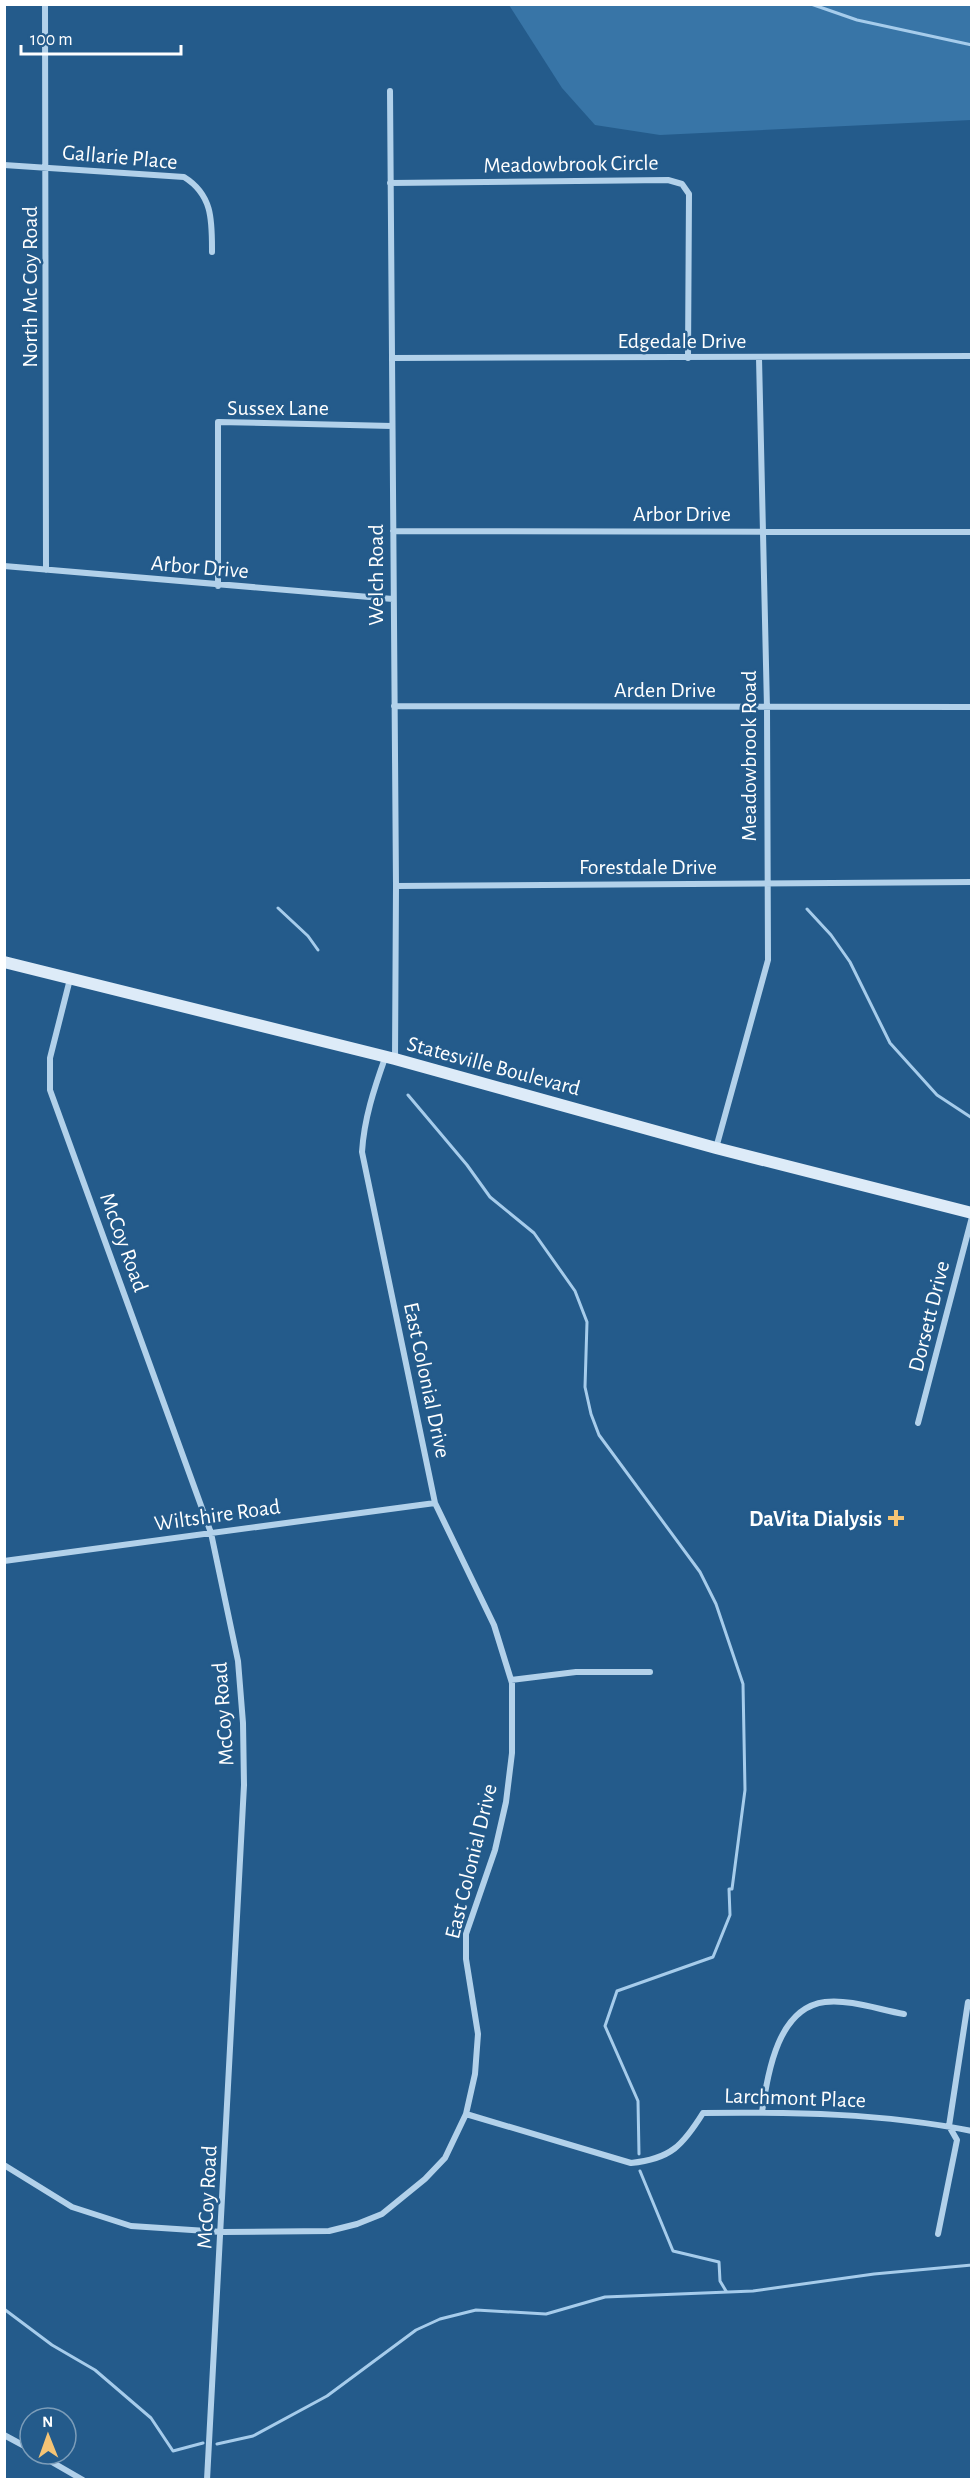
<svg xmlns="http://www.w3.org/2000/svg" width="976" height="2484" font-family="'Alegreya Sans',sans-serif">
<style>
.green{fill:#3875a7}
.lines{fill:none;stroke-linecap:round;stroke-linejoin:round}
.stream{stroke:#a6cceb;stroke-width:3}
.minor{stroke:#b2d1ea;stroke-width:6}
.secondary{stroke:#ddebf8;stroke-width:12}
.poi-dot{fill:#f5c475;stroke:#245b8b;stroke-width:2}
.labels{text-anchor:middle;stroke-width:5;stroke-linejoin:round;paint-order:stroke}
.street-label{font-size:22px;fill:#fff;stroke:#245b8b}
.poi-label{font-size:22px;font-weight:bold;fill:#fff;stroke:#245b8b;text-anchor:end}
</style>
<rect width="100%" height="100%" fill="#245b8b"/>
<path class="green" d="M509 5H971V120L660 135 595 125 562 88Z"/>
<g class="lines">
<path class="stream" d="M811 4 857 20 972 45
M278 908 308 936 318 950
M807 909 831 935 850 962 890 1043 937 1095 972 1118
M408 1095 467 1165 490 1197 534 1233 575 1291 587 1322 585 1387 591 1414 599 1435 700 1572 716 1604 743 1684 745 1790 732 1889H729L730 1915 713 1957 617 1991 605 2026 638 2101 639 2154
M640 2171 673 2251 719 2262 720 2281 726 2291
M4 2309 52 2345 95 2370 151 2418 173 2451 203 2443
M217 2444 253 2436 327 2396 416 2330 440 2319 476 2310 546 2314 605 2297 753 2291 874 2274 972 2265"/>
<path class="minor" d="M45 4 46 570
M390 91 396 886 395 1059
M4 165 184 177C213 195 212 221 212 252
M390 183 668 180 682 184 689 194 688 358
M392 358 972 356
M393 531 972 532
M4 566 393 599
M218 586V422L392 426
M394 706 972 707
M396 886 972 882
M70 979 50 1058V1090L211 1533 238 1661 243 1723 244 1785 207 2480
M716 1148 768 960 767 708 759 358
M918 1423 972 1217
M4 1561 435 1503
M511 1680 576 1672H650
M762 2112C768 2074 777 2008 825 2002 850 1999 880 2010 904 2014
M466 2114 631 2163C671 2159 683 2145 703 2113 793 2112 882 2113 972 2131
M4 2165 72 2207 131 2226 222 2232 329 2231 357 2224 382 2214 425 2179 445 2158 466 2114 475 2074 478 2034 466 1959V1934L495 1850 506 1802 512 1753V1683L494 1625 435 1503 362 1152C364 1119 374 1089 385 1058
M938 2234 957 2140 949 2126 968 2002
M4 2435 30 2449
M38 2454 83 2480"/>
<path class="secondary" d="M4 962 395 1059 716 1148 972 1213"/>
</g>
<path class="poi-dot" d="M893 1509h6v6h6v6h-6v6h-6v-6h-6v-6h6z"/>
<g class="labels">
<g class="street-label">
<text transform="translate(120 156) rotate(5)" y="8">Gallarie Place</text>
<text transform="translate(571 163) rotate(-1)" y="8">Meadowbrook Circle</text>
<text transform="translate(29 287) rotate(-90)" y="8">North Mc Coy Road</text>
<text x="682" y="348">Edgedale Drive</text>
<text x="278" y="415">Sussex Lane</text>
<text x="682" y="521">Arbor Drive</text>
<text transform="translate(200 566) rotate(5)" y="8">Arbor Drive</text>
<text transform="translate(375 575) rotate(-90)" y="8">Welch Road</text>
<text x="665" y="697">Arden Drive</text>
<text transform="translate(748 756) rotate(-90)" y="8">Meadowbrook Road</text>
<text x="648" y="874">Forestdale Drive</text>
<text transform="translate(494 1065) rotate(15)" y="8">Statesville Boulevard</text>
<text transform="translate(125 1242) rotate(70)" y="8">McCoy Road</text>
<text transform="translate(928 1316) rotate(-76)" y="8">Dorsett Drive</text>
<text transform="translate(428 1380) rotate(78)" y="8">East Colonial Drive</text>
<text transform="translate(217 1514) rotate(-8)" y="8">Wiltshire Road</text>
<text transform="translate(222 1714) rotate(-94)" y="8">McCoy Road</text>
<text transform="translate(470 1861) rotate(-76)" y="8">East Colonial Drive</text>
<text transform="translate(795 2097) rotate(2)" y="8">Larchmont Place</text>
<text transform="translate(206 2197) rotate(-87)" y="8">McCoy Road</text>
</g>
<g class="poi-label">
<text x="882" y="1526">DaVita Dialysis</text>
</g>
</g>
<rect width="976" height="2484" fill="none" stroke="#ffffff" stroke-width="12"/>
<g transform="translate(48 2436) rotate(359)"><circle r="28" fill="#245b8b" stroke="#7c9db9" stroke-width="1.5"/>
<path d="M0-4.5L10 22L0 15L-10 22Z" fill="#f5c475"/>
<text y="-9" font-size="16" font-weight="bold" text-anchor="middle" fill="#ffffff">N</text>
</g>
<path d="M21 45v9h160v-9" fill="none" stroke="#ffffff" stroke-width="3"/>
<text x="30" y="45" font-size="18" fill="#ffffff" stroke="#245b8b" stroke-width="4.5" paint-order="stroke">100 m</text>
</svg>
